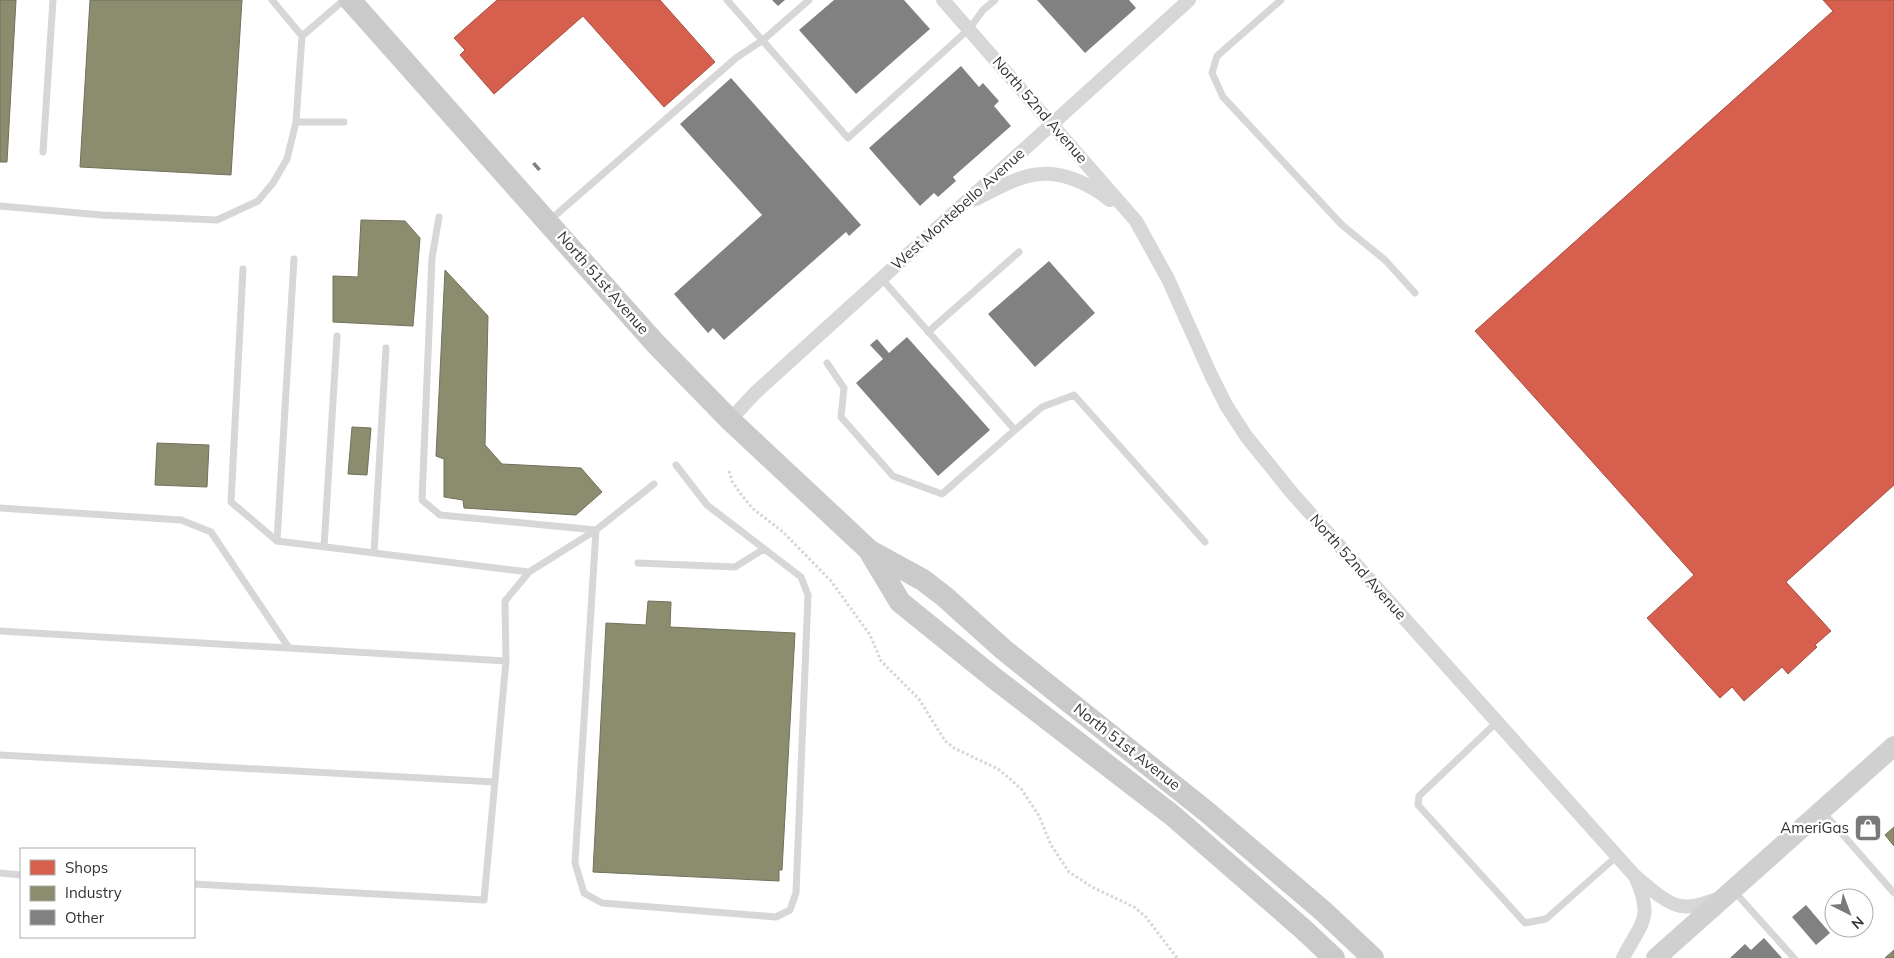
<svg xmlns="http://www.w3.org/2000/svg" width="1894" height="958" font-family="Mulish,sans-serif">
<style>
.shops{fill:#d6604d;stroke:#a55245}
.industry{fill:#8c8c6e;stroke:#71715c}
.building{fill:#818181}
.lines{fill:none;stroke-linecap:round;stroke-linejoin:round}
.path{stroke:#d6d6d6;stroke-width:3;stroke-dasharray:2.5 2.5;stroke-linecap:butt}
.service{stroke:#d7d7d7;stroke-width:7}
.minor{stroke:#d7d7d7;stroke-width:14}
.secondary{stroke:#d0d0d0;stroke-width:20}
.primary{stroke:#cacaca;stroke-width:22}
.labels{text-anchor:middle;stroke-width:5;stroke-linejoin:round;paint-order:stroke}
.street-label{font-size:15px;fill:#333;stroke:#fff}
.poi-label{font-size:15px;fill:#333;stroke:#fff;text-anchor:end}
</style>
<rect width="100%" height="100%" fill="#fff"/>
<path class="shops" d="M497 0H660L715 62 664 107 583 16 494 94 460 55 465 50 454 38Z
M1823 0H1894V485L1786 582 1831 631 1815 645 1817 647 1788 674 1782 667 1744 701 1732 687 1720 698 1647 618 1694 575 1475 331 1833 11Z"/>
<path class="industry" d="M0 0H16L7 162H0Z
M90 0H242L231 175 80 167Z
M361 220 405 221 420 238 413 326 333 322V276L358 277Z
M445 270 488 316 485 445 502 464 581 468 602 492 576 515 464 508 463 500 444 497V459L436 456Z
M352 427 371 428 367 475 348 474Z
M157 443 209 445 207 487 155 485Z
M648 601 671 602 670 627 795 633 782 870H779V881L593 872 606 623 646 625Z
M1894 827V846L1885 835Z
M1894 950V958H1885Z"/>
<path class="building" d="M772 0H785L778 6Z
M834 0H904L930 29 856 94 799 30Z
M1037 0H1129L1136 8 1085 53Z
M961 66 979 87 983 83 999 101 994 106 1011 126 953 177 956 181 938 197 934 193 920 206 869 148Z
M731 78 861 225 849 236 846 232 724 340 713 328 708 333 674 294 762 215 680 124Z
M535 162 541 169 538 171 532 164Z
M1049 261 1095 313 1035 367 988 314Z
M907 337 990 430 938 476 856 383 883 359 870 345 877 339 889 353Z
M1806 905 1830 933 1816 945 1792 917Z
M1764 938 1782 958H1730L1745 944 1751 950Z"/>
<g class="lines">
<path class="path" d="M729 471 732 481 740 493 752 508 783 532 831 581 870 635 881 661 919 699 945 741 954 748 998 769 1009 778 1022 790 1039 816 1051 845 1069 872 1092 887 1134 907 1146 917 1177 958"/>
<path class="service" d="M272 0 302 36
M727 0 848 138 969 29 983 10 995 0
M1281 0 1217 56 1212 73 1223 97 1342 225 1385 260 1415 293
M344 122H296L302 36 344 0
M43 152 53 0
M0 206 101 215 217 220 258 201 273 183 287 159 296 122
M439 217 432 258 422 500 440 515 596 530
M550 220 736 58 763 40 809 0
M294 259 277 541 529 572 596 530 654 484
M243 269 231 502 277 541
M881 278 1015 430 1042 407 1074 395 1205 542
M928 332 1019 252
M827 363 844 388 841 417 893 476 942 494 1015 430
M0 508 181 520 211 532 289 648
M596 530 575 863 584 893 602 903 776 917 790 910 796 893 808 595 801 577 707 505 676 465
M324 547 337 336
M374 553 386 348
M638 563 735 567 764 549
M0 631 506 661 484 900 194 884
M506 661 505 601 529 572
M1497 722 1419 796 1418 805 1525 923 1546 919 1617 856
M0 755 495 782
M1822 811 1894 893
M0 873 21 875
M1733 890 1794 958"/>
<path class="minor" d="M943 0 1136 221 1168 279 1211 375 1226 405 1246 436 1292 493 1634 875C1646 885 1666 904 1681 906 1694 908 1708 902 1720 898
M976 199C996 189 1019 175 1042 174 1065 172 1093 186 1110 200
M730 420 755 393 809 344 1189 0
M1623 958C1642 921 1654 919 1635 876"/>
<path class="secondary" d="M1656 958 1894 746"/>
<path class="primary" d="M350 0 655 343 730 420 870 551 923 580 945 597 1004 650 1207 812 1323 911 1373 958
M870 552 900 602 994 678 1172 815 1303 929 1334 958"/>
</g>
<defs>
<g id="shop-square" transform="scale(1.4375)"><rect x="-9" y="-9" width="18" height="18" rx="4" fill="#7a7a7a" stroke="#fff"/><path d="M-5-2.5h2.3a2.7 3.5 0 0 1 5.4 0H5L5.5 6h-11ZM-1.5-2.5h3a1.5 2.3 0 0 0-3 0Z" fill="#fff"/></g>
</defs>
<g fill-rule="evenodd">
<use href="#shop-square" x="1868" y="828"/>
</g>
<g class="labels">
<g class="street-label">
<text transform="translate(1040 110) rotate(49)" y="5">North 52nd Avenue</text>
<text transform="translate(958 209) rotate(-42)" y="5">West Montebello Avenue</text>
<text transform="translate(603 283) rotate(49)" y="5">North 51st Avenue</text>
<text transform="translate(1358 567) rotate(48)" y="5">North 52nd Avenue</text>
<text transform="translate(1127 747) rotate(38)" y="5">North 51st Avenue</text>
</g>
<g class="poi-label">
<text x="1849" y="833">AmeriGas</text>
</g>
</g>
<rect x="20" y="848" width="175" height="90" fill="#ffffff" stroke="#adadad"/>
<rect x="30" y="860" width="25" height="15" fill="#d6604d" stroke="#adadad"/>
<text x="65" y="873" font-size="15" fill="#333333">Shops</text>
<rect x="30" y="886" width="25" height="15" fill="#8c8c6e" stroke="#adadad"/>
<text x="65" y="898" font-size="15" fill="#333333">Industry</text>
<rect x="30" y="910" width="25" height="15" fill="#818181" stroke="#adadad"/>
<text x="65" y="923" font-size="15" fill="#333333">Other</text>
<g transform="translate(1849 913) rotate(138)"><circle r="24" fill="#ffffff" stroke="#adadad"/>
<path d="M0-4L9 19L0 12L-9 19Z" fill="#7a7a7a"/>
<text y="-8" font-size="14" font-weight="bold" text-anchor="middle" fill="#333333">N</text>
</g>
</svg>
